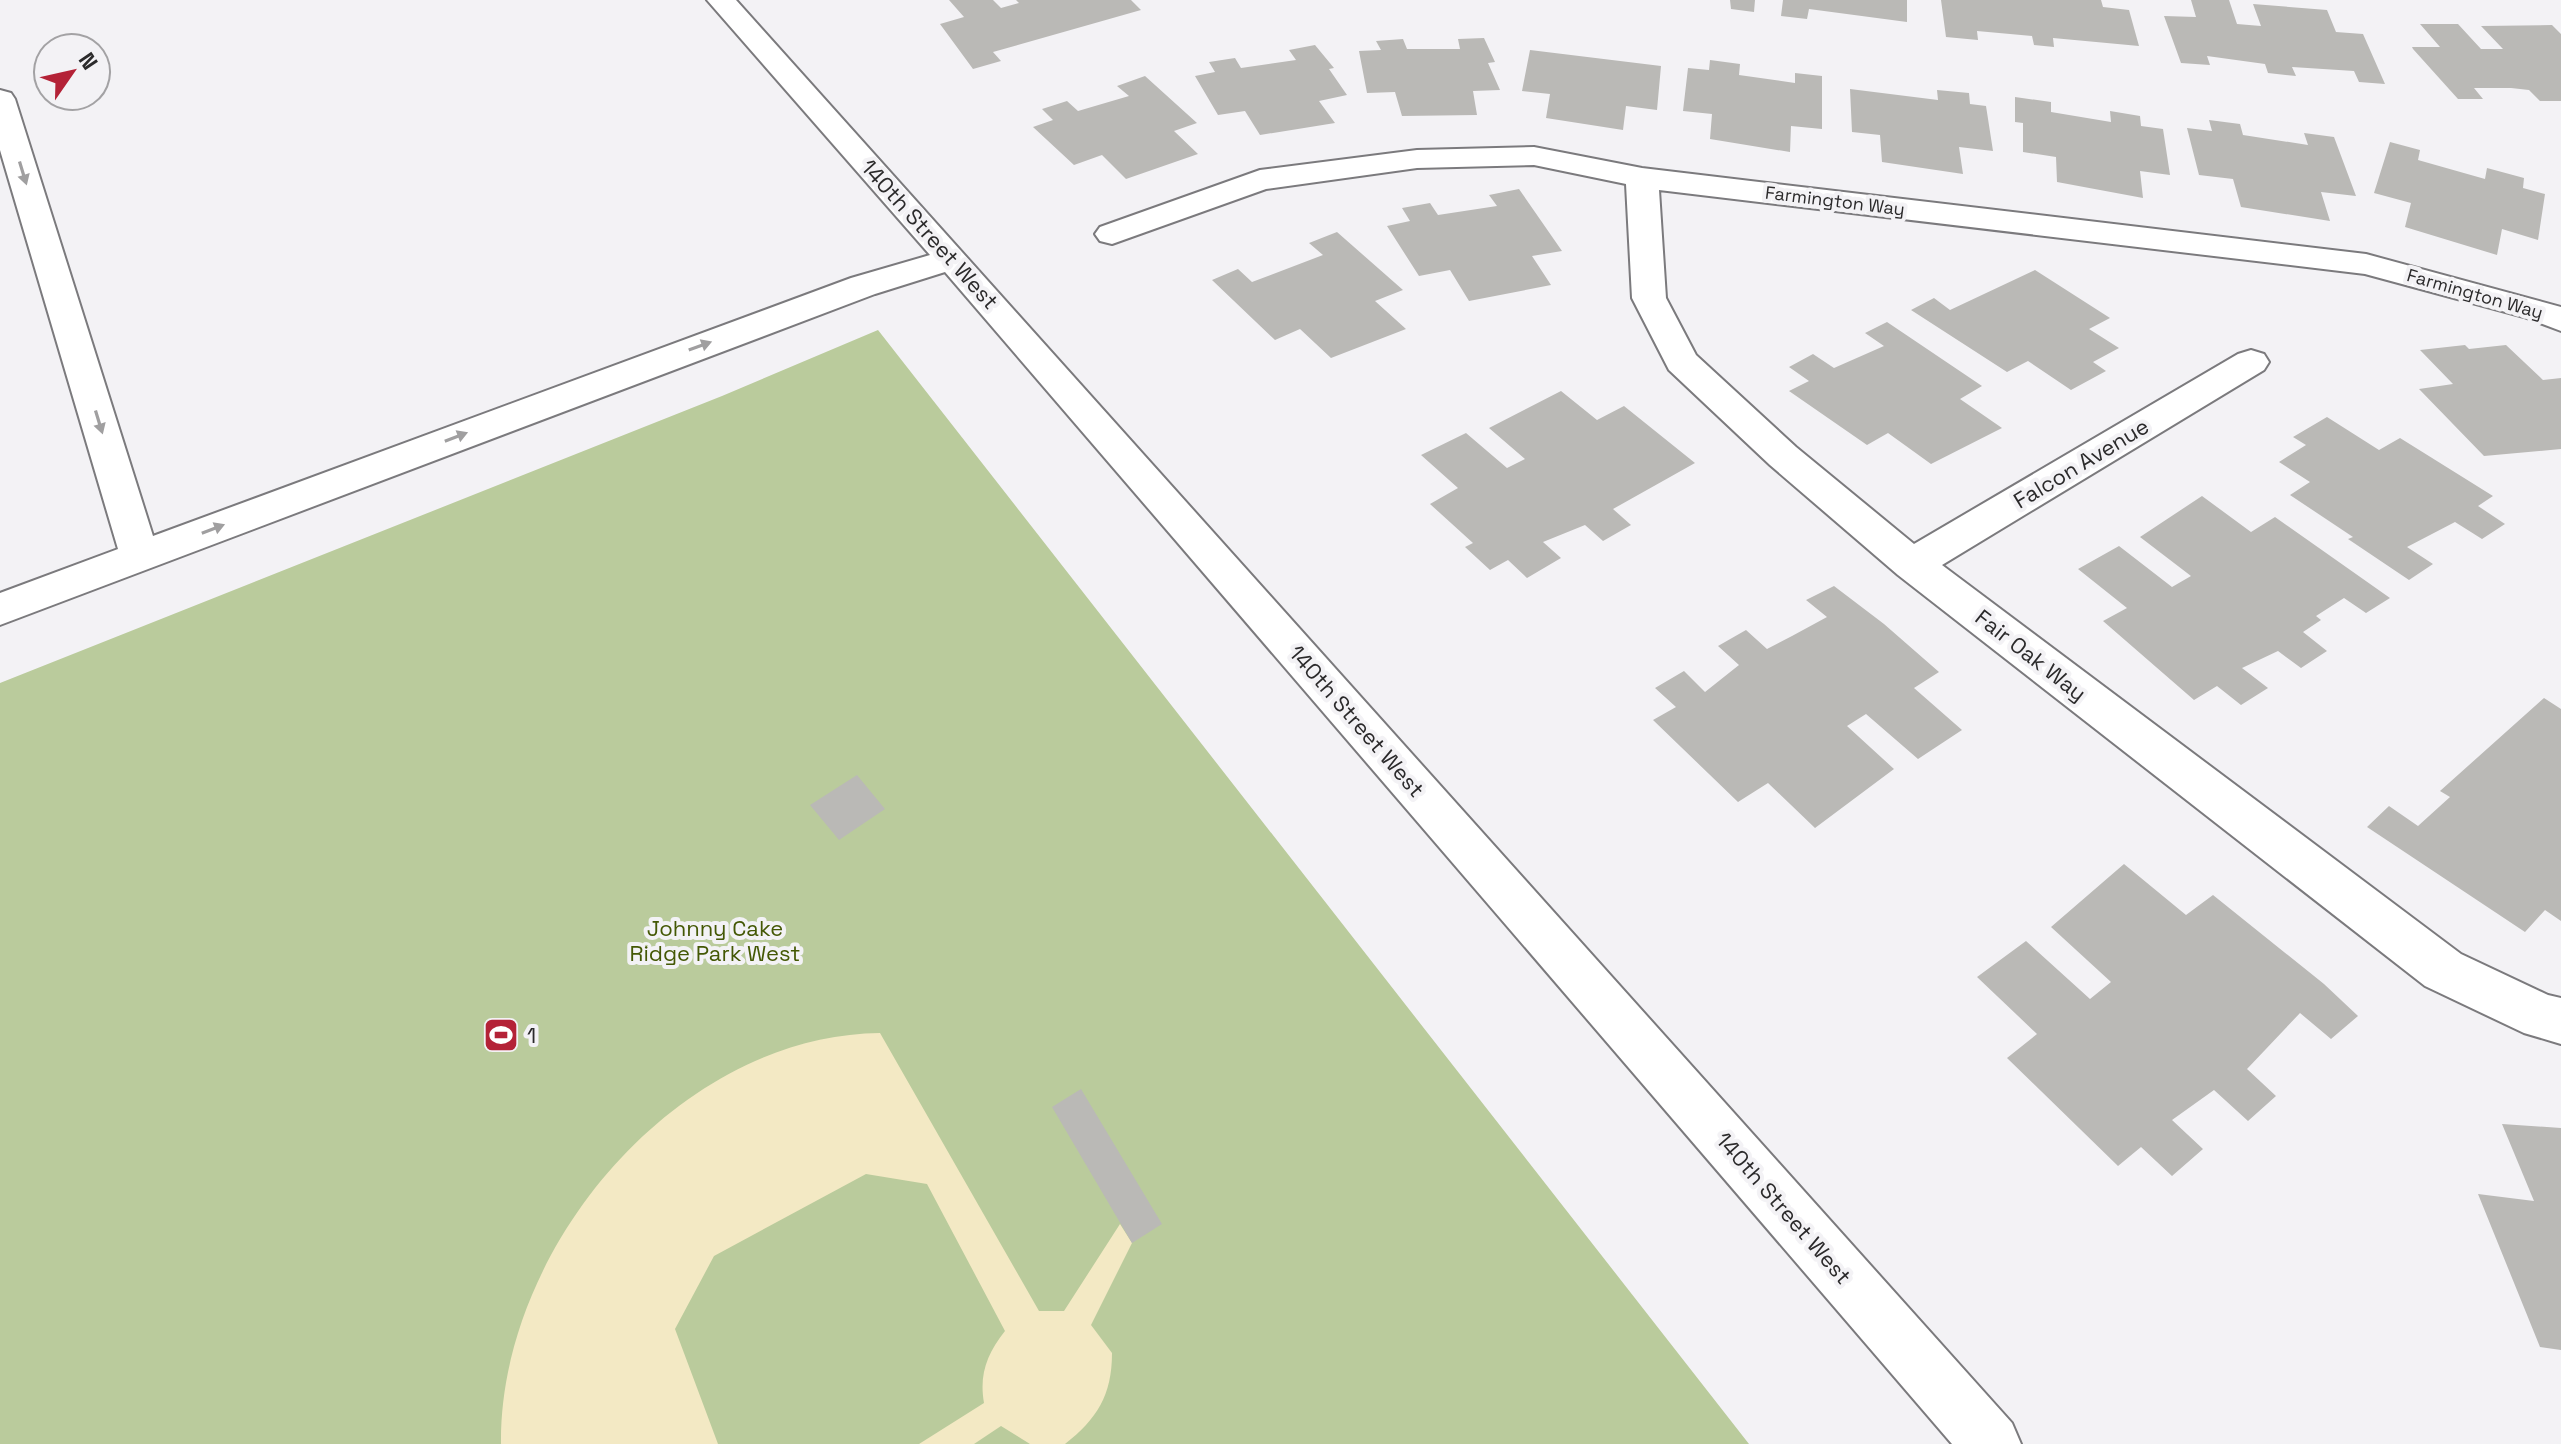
<svg xmlns="http://www.w3.org/2000/svg" width="2561" height="1444" font-family="'Space Grotesk',sans-serif">
<style>
.green{fill:#bacb9c}
.sand{fill:#f3e9c4}
.building{fill:#bab9b6}
.lines{fill:none;stroke-linecap:round;stroke-linejoin:round}
.minor-casing{stroke:#7b7a7d;stroke-width:4}
.minor{fill:#fff;fill-rule:evenodd}
.oneway{fill:#a09fa0}
.labels{text-anchor:middle;stroke-width:8;stroke-linejoin:round;paint-order:stroke}
.far-street-label{font-size:18px;fill:#2b2a2b;stroke:#f3f2f5}
.street-label{font-size:22px;fill:#2b2a2b;stroke:#f3f2f5}
.park-label{font-size:22px;fill:#445805;stroke:#f3f2f5}
.poi-label{font-size:22px;fill:#2b2a2b;stroke:#f3f2f5;text-anchor:start}
</style>
<rect width="100%" height="100%" fill="#f3f2f5"/>
<path class="green" d="M878 330 1749 1444H0V683L722 396Z"/>
<path class="sand" d="M880 1033 1039 1311H1064L1120 1224 1132 1243 1091 1325 1112 1353C1112 1395 1097 1419 1065 1444H1030L1001 1426 974 1444H919L984 1403C979 1374 987 1354 1005 1331L927 1184 866 1174 714 1256 675 1329 718 1444H501C499 1247 679 1035 880 1033Z"/>
<path class="building" d="M949 0H993L1001 8 1019 3 1016 0H1131L1141 10 993 52 1001 61 973 69 940 24 964 17Z
M1730 0H1755L1754 12 1731 9Z
M1783 0H1907V22L1809 9 1807 19 1781 16Z
M1941 0H2101L2103 7 2129 10 2139 46 2053 38 2054 47 2034 45 2032 36 1977 31 1978 40 1946 37Z
M2191 0H2229L2237 24 2261 26 2253 4 2327 10 2336 32 2363 34 2385 84 2359 82 2354 71 2292 67 2296 76 2268 73 2265 64 2207 56 2210 65 2181 63 2164 16 2196 17Z
M2420 24H2458L2481 49H2503L2481 26 2552 25 2561 34V101H2540L2529 90 2511 88H2474L2483 99H2458L2413 49 2412 47H2440Z
M1484 38 1495 62 1488 63 1500 90 1473 91 1477 115 1402 116 1395 92 1367 93 1359 51 1381 50 1376 41 1403 39 1407 49H1460L1458 39Z
M1315 45 1334 68 1329 69 1347 95 1319 101 1335 123 1260 135 1245 111 1218 115 1195 76 1215 72 1209 62 1235 58 1241 68 1296 60 1289 50Z
M1530 50 1661 66 1657 110 1626 106 1623 130 1546 118 1550 94 1522 91Z
M1710 60 1740 64 1739 75 1795 83V73L1822 76V129L1791 126 1790 152 1710 139 1712 114 1683 111 1688 68 1709 70Z
M1145 76 1197 123 1174 131 1198 154 1126 179 1102 155 1074 165 1033 127 1053 120 1042 109 1067 101 1078 111 1129 96 1117 86Z
M1850 89 1938 100 1937 90 1969 93 1970 104 1986 106 1993 151 1959 147 1963 174 1882 162 1880 135 1852 132Z
M2015 97 2051 102V112L2111 122 2110 111 2140 116 2141 126 2163 129 2170 175 2140 171 2143 198 2057 182 2056 157 2023 152V123L2015 122Z
M2209 120 2240 124 2243 135 2308 145 2304 133 2334 137 2356 196 2321 192 2330 221 2241 207 2233 179 2199 175 2187 128 2212 131Z
M2390 142 2420 150 2418 160 2485 179 2487 168 2524 178 2523 188 2545 194 2538 240 2502 229 2497 255 2405 227 2411 203 2374 193Z
M1519 189 1562 251 1532 256 1551 285 1469 301 1450 270 1419 276 1387 226 1410 221 1402 208 1430 203 1438 215 1497 206 1489 195Z
M1337 232 1403 290 1375 301 1406 329 1331 358 1300 329 1275 340 1212 280 1238 269 1252 282 1323 255 1309 243Z
M2035 270 2110 318 2089 329 2119 348 2093 362 2106 371 2071 390 2028 361 2007 372 1911 310 1934 298 1950 310Z
M1887 322 1982 386 1960 399 2002 428 1931 464 1888 433 1867 445 1789 391 1809 381 1789 367 1813 354 1834 368 1884 346 1865 333Z
M2465 345 2469 349 2506 345 2543 380 2561 378V449L2484 456 2419 389 2453 384 2420 350Z
M1561 391 1597 420 1624 406 1695 463 1613 509 1631 525 1603 541 1585 525 1543 542 1561 558 1527 578 1508 560 1490 570 1465 547 1473 543 1430 504 1458 488 1421 455 1466 433 1507 468 1525 459 1489 428Z
M2327 417 2379 450 2400 438 2493 496 2478 506 2505 524 2482 539 2455 522 2407 547 2433 564 2409 580 2348 539 2353 537 2290 495 2310 482 2279 462 2306 445 2293 437Z
M2202 496 2251 532 2275 517 2390 598 2366 613 2344 598 2316 616 2321 620 2303 632 2327 651 2301 668 2278 651 2242 668 2268 688 2241 705 2217 686 2194 700 2103 621 2127 608 2078 569 2119 546 2172 587 2191 576 2140 537Z
M1834 586 1884 624 1939 672 1914 688 1962 730 1918 759 1866 714 1847 726 1894 769 1815 828 1768 783 1738 802 1653 720 1676 707 1655 688 1684 671 1705 692 1739 665 1718 646 1746 630 1767 649 1792 636 1827 617 1806 600Z
M2544 698 2561 709V921L2545 910 2525 932 2367 827 2389 806 2418 826 2450 797 2440 791Z
M857 775 885 809 839 840 810 805Z
M2124 864 2186 915 2213 895 2324 984 2358 1016 2331 1039 2300 1013 2247 1069 2276 1096 2248 1121 2214 1090 2172 1120 2203 1149 2172 1176 2141 1147 2118 1166 2007 1058 2037 1034 1977 977 2026 941 2090 999 2111 982 2051 927Z
M1081 1089 1162 1224 1132 1243 1052 1107Z
M2502 1124 2561 1128V1350L2540 1347 2478 1194 2534 1201Z"/>
<g class="lines">
<g class="minor-casing">
<path id="minor" d="M707 0H736L2012 1423 2021 1444H1952L945 272 875 294 0 625V593L118 549 0 150V90L11 93 15 99 153 536 851 278 930 255Z
M1534 147 1642 168 2366 254 2561 307V331L2524 317 2365 274 1659 190 1666 298 1696 355 1796 447 1914 544 2238 354 2251 350 2264 354 2269 362 2264 370 1942 565 2461 954 2548 995 2561 998V1044L2524 1033 2425 986 1898 575 1770 465 1669 370 1632 298 1626 184 1534 165 1417 168 1266 189 1112 244 1100 241 1095 234 1100 227 1260 170 1417 150Z"/>
</g>
<use href="#minor" class="minor"/>
</g>
<defs><path id="oneway-solid" d="M-6-.8H1V-3.2L6.5 0L1 3.2V.8H-6Z" transform="scale(2)"/></defs>
<g class="oneway">
<use href="#oneway-solid" transform="translate(23 173) rotate(73)"/>
<use href="#oneway-solid" transform="translate(700 346) rotate(-20)"/>
<use href="#oneway-solid" transform="translate(99 422) rotate(73)"/>
<use href="#oneway-solid" transform="translate(456 437) rotate(-21)"/>
<use href="#oneway-solid" transform="translate(213 529) rotate(-21)"/>
</g>
<defs>
<g id="stadium-square" transform="scale(1.8)"><rect x="-9" y="-9" width="18" height="18" rx="4" fill="#b42237" stroke="#f3f2f5"/><path d="M0-5a6.5 5 0 1 0 0 10a6.5 5 0 1 0 0-10ZM-3.5-1.8h7v3.6h-7Z" fill="#fff"/></g>
</defs>
<g fill-rule="evenodd">
<use href="#stadium-square" x="501" y="1035"/>
</g>
<g class="labels">
<g class="far-street-label">
<text transform="translate(1835 201) rotate(7)" y="6">Farmington Way</text>
<text transform="translate(2475 294) rotate(16)" y="6">Farmington Way</text>
</g>
<g class="street-label">
<text transform="translate(930 234) rotate(48)" y="8">140th Street West</text>
<text transform="translate(2081 463) rotate(-31)" y="8">Falcon Avenue</text>
<text transform="translate(2031 655) rotate(38)" y="8">Fair Oak Way</text>
<text transform="translate(1357 721) rotate(49)" y="8">140th Street West</text>
<text transform="translate(1784 1208) rotate(49)" y="8">140th Street West</text>
</g>
<g class="park-label">
<text x="715" y="936">Johnny Cake<tspan x="715" dy="25">Ridge Park West</tspan></text>
</g>
<g class="poi-label">
<text x="527" y="1043">1</text>
</g>
</g>
<g transform="translate(72 72) rotate(56)"><circle r="38" fill="#f3f2f5" stroke="#a3a2a4" stroke-width="2"/>
<path d="M0-6L14 30L0 20L-14 30Z" fill="#b42237"/>
<text y="-12" font-size="22" font-weight="bold" text-anchor="middle" fill="#2b2a2b">N</text>
</g>
</svg>
